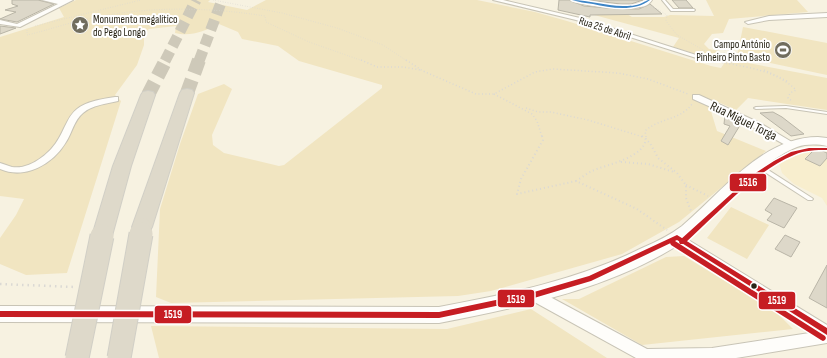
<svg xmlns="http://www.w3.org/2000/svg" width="827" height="358" font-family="'Sofia Sans Condensed',sans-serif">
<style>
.built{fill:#f8eece}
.green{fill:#f1e5c1}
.building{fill:#ddd8c9;stroke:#b9b5a7}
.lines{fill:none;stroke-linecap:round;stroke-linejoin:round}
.highway-tunnel-far1{stroke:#cec9b9;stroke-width:11;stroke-dasharray:11 5.5;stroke-linecap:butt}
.highway-tunnel{stroke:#cec9b9;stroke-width:14;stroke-dasharray:14 7;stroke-linecap:butt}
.lane-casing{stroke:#c8c4b6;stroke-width:2}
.street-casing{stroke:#c8c4b6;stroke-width:2}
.secondary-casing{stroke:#c8c4b6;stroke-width:2}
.highway-casing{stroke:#d1cfc6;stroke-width:2}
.path-far3{stroke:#dbd9d4;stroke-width:1;stroke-dasharray:0.5 2;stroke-linecap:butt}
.path-far2{stroke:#dbd9d4;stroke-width:1.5;stroke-dasharray:1 2.5;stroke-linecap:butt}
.path-far1{stroke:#dbd9d4;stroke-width:2;stroke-dasharray:1 3;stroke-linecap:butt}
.path{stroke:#dbd9d4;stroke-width:2.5;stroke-dasharray:1.5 4;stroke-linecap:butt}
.lane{fill:#fefdfa;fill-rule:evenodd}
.street{fill:#fefdfa;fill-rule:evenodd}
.secondary{fill:#fefdfa;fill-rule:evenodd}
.highway{fill:#ded9ca;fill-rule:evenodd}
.highway-bridge-far1-casing{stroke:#d1cfc6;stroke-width:20;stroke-linecap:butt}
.highway-bridge-casing{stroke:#d1cfc6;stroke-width:25;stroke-linecap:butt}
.highway-bridge-far1{stroke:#ded9ca;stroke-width:18}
.highway-bridge{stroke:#ded9ca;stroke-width:23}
.bus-1-casing{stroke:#fff;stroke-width:3}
.bus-2-casing{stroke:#fff;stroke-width:3}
.bus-3-casing{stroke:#fff;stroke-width:3}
.bus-1{fill:#c61d23;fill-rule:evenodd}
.bus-2{fill:#c61d23;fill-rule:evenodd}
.bus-3{fill:#3d85c6;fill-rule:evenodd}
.bus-dot{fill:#292517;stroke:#fff;stroke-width:1.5}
.labels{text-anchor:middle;stroke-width:4;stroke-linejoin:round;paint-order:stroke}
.far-poi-label{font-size:11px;fill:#292517;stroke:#fff;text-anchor:start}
.far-street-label{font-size:11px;fill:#292517;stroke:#fff}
.street-label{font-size:13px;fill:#292517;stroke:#fff}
.line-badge{stroke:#fff;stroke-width:1.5}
.badge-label{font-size:11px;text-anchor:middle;font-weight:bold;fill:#fff}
</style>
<rect width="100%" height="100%" fill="#f7f2e1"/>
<path class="built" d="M821 145 827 146V206L822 198 794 184 782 173 779 163 798 150 809 146Z"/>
<path class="green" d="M76 0H210L208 2 247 10 266 0H477L535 12 567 21 711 66 721 68 727 59 827 78V110L748 98 736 110 716 101 710 108 717 131 766 151 679 222 622 254 491 291 458 296 171 303 156 297 160 209 180 144 198 94 224 84 232 89 212 135 213 145 224 153 279 166 284 165 382 88V85L299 61 278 46 242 39 238 32 219 24C204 31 191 37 175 33L176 26 149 29 144 33V45L137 65 115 95 121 101 67 273 26 275 0 264V238L16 215 24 199 0 196V37L64 17 59 8Z
M706 0H797L808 12 729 19 723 33 712 34 704 44 709 49 719 51 709 58 673 47 679 38 587 13 589 6 620 10 632 17H664L670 15 714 16Z
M743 27 827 43V75L737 56Z
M731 207 769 225 747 259 707 238Z
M684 256 776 312 793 329 642 345 562 299H579L666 257Z
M531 309 607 358H159L151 326 447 329Z"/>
<path class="building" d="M12 0H38L54 4 17 22 0 19 16 12 5 10 18 6 12 4Z
M559 0H569L584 6 618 9H639L650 4 662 14 590 15V17L558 10Z
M586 0H643L631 4H621Z
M672 0H686L693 8H679Z
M0 26 16 28 0 34Z
M773 112 782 117 804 134 791 136 760 113Z
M725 115 742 122 728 145 721 141 730 126 724 124Z
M816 148 827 153V158L820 166 805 159Z
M774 198 797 208 784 228 767 220 772 214 765 210Z
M785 235 800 242 791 257 775 249Z
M827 265V308L809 298Z"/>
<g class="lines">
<path class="highway-tunnel-far1" d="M165 61 196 0
M199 61 222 0"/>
<path class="highway-tunnel" d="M187 93 199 60
M148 95 166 60"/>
<g class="lane-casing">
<path id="lane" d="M662 0H665L673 9H694L695 10 694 11H671Z
M786 106 827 112V114L786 108 756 109 754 108 756 107Z
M759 164 812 198 813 199 812 200H808L757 167V165Z"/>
</g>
<g class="street-casing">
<path id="street" d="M42 0H73L20 27 0 24V20L17 24 58 4Z
M493 0H503L580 18 715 61 709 62 576 20Z
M570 0C588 0 633 12 646 0H652C650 3 648 5 645 6 632 10 581 7 570 0Z
M827 13V17L769 20 748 24 745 22 769 16Z
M693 95H699L760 123 797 145 792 148 789 147 742 121 693 99Z
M115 97H118V101C106 104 92 105 83 113 74 120 72 133 66 142 53 164 25 180 0 169V163C4 164 8 166 12 167 30 170 51 153 59 138 65 128 68 116 77 109 87 101 103 99 115 97Z
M677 233 827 325V343L736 358H636L529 299 528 295 529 291 534 290 539 291 647 349 712 348 816 332 673 240 671 237 673 234Z"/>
</g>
<g class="secondary-casing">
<path id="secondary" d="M818 137 827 138V146C817 144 806 144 797 147 771 157 735 190 716 210 705 221 695 233 683 242 611 289 521 307 439 323L0 322V306L439 307C508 294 578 280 642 248 656 242 670 235 682 226 721 193 762 137 818 137Z"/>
</g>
<g class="highway-casing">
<path id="highway" d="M187 89 192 90 194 93 152 227 149 232 142 234 135 232 132 227 180 93 182 90Z
M148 91 153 92 155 95 131 166 112 236 109 241 102 244 95 241 92 236 113 166 141 95 143 92Z"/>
</g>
<path class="path-far3" d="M213 0 282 13 337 28 383 45 407 61
M652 6 667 15 666 21 677 35 705 51
M35 26 141 0
M27 30V35C49 30 70 22 92 18 150 6 207 7 265 16L266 22 309 42 363 61
M718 57 727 61
M718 57 724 53 726 48"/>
<path class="path-far2" d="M361 60 377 67H403L421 70
M406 60 423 71 476 94H494L535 72 553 69 618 73 648 79 688 94
M725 60 732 63
M719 62C746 67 776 70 796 90L790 93 788 98 792 101
M764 70 787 81
M494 94 532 114 537 121 542 137
M526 108 538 112H551L588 120 643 137
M646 137 645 131C659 118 681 120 692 104"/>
<path class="path-far1" d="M542 136 543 140 521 179 517 194 576 181 637 209 667 230
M642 136 650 143 658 158 677 173 686 185V198L691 211
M621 162 648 164 674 172
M576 181C581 178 586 174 592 171 607 164 647 158 646 136
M686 185 708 196"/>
<path class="path" d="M0 284 75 287"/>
<use href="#lane" class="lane"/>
<use href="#street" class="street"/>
<use href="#secondary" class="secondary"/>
<use href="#highway" class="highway"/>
<g class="highway-bridge-far1-casing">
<path id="highway-bridge-far1" d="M141 235 142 227"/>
</g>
<g class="highway-bridge-casing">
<path id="highway-bridge" d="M77 358 102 236
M119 358 141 234"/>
</g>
<use href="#highway-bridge-far1" class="highway-bridge-far1"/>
<use href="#highway-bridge" class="highway-bridge"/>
<g class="bus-1-casing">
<path id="bus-1" d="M677 235 827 328V335L677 240 591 281 534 298 439 318 0 317V311L439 312 534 292 589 276Z"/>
</g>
<g class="bus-2-casing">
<path id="bus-2" d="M809 148H827V150C816 150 805 150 794 155 779 161 765 171 752 181 728 201 707 223 684 244H680L679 242 680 240 740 186 757 172 774 161 791 152Z
M671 241H675L825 336 826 338 825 340 823 341 821 340 671 245 670 243Z"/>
</g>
<g class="bus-3-casing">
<path id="bus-3" d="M572 0C589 0 605 6 623 6 629 6 636 6 642 3 645 2 646 0 650 0 635 12 611 8 593 4 586 3 578 2 572 0Z"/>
</g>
<use href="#bus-1" class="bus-1"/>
<use href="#bus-2" class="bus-2"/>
<use href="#bus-3" class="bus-3"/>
</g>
<defs>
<g id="sight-disc" transform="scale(0.9)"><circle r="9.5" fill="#716d5e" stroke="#fff"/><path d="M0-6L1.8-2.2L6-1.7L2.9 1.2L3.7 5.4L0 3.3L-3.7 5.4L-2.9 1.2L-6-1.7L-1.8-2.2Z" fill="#fff"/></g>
<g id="stadium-disc" transform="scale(0.9)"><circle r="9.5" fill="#716d5e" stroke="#fff"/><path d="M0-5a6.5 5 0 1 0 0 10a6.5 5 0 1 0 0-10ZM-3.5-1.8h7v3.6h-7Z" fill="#fff"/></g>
</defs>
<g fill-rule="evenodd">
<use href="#sight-disc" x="80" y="25"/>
<use href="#stadium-disc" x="783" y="50"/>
</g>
<circle class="bus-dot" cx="754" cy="286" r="3.5"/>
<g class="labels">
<g class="far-poi-label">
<text x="93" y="23">Monumento megalítico<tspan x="93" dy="13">do Pego Longo</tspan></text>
<text x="770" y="48" text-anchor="end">Campo António<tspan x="770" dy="13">Pinheiro Pinto Basto</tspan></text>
</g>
<g class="far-street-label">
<text transform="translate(605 28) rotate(18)" y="4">Rua 25 de Abril</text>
</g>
<g class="street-label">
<text transform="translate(744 120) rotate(26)" y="5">Rua Miguel Torga</text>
</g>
</g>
<g class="line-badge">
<rect x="729" y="173" width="38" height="19" rx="4" fill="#c61d23"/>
<rect x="497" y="289" width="38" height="19" rx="4" fill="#c61d23"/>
<rect x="758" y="291" width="38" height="19" rx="4" fill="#c61d23"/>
<rect x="154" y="305" width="38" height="19" rx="4" fill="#c61d23"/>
</g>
<g class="badge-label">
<text x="748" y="186">1516</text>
<text x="516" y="303">1519</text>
<text x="777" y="304">1519</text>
<text x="173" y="318">1519</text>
</g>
</svg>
